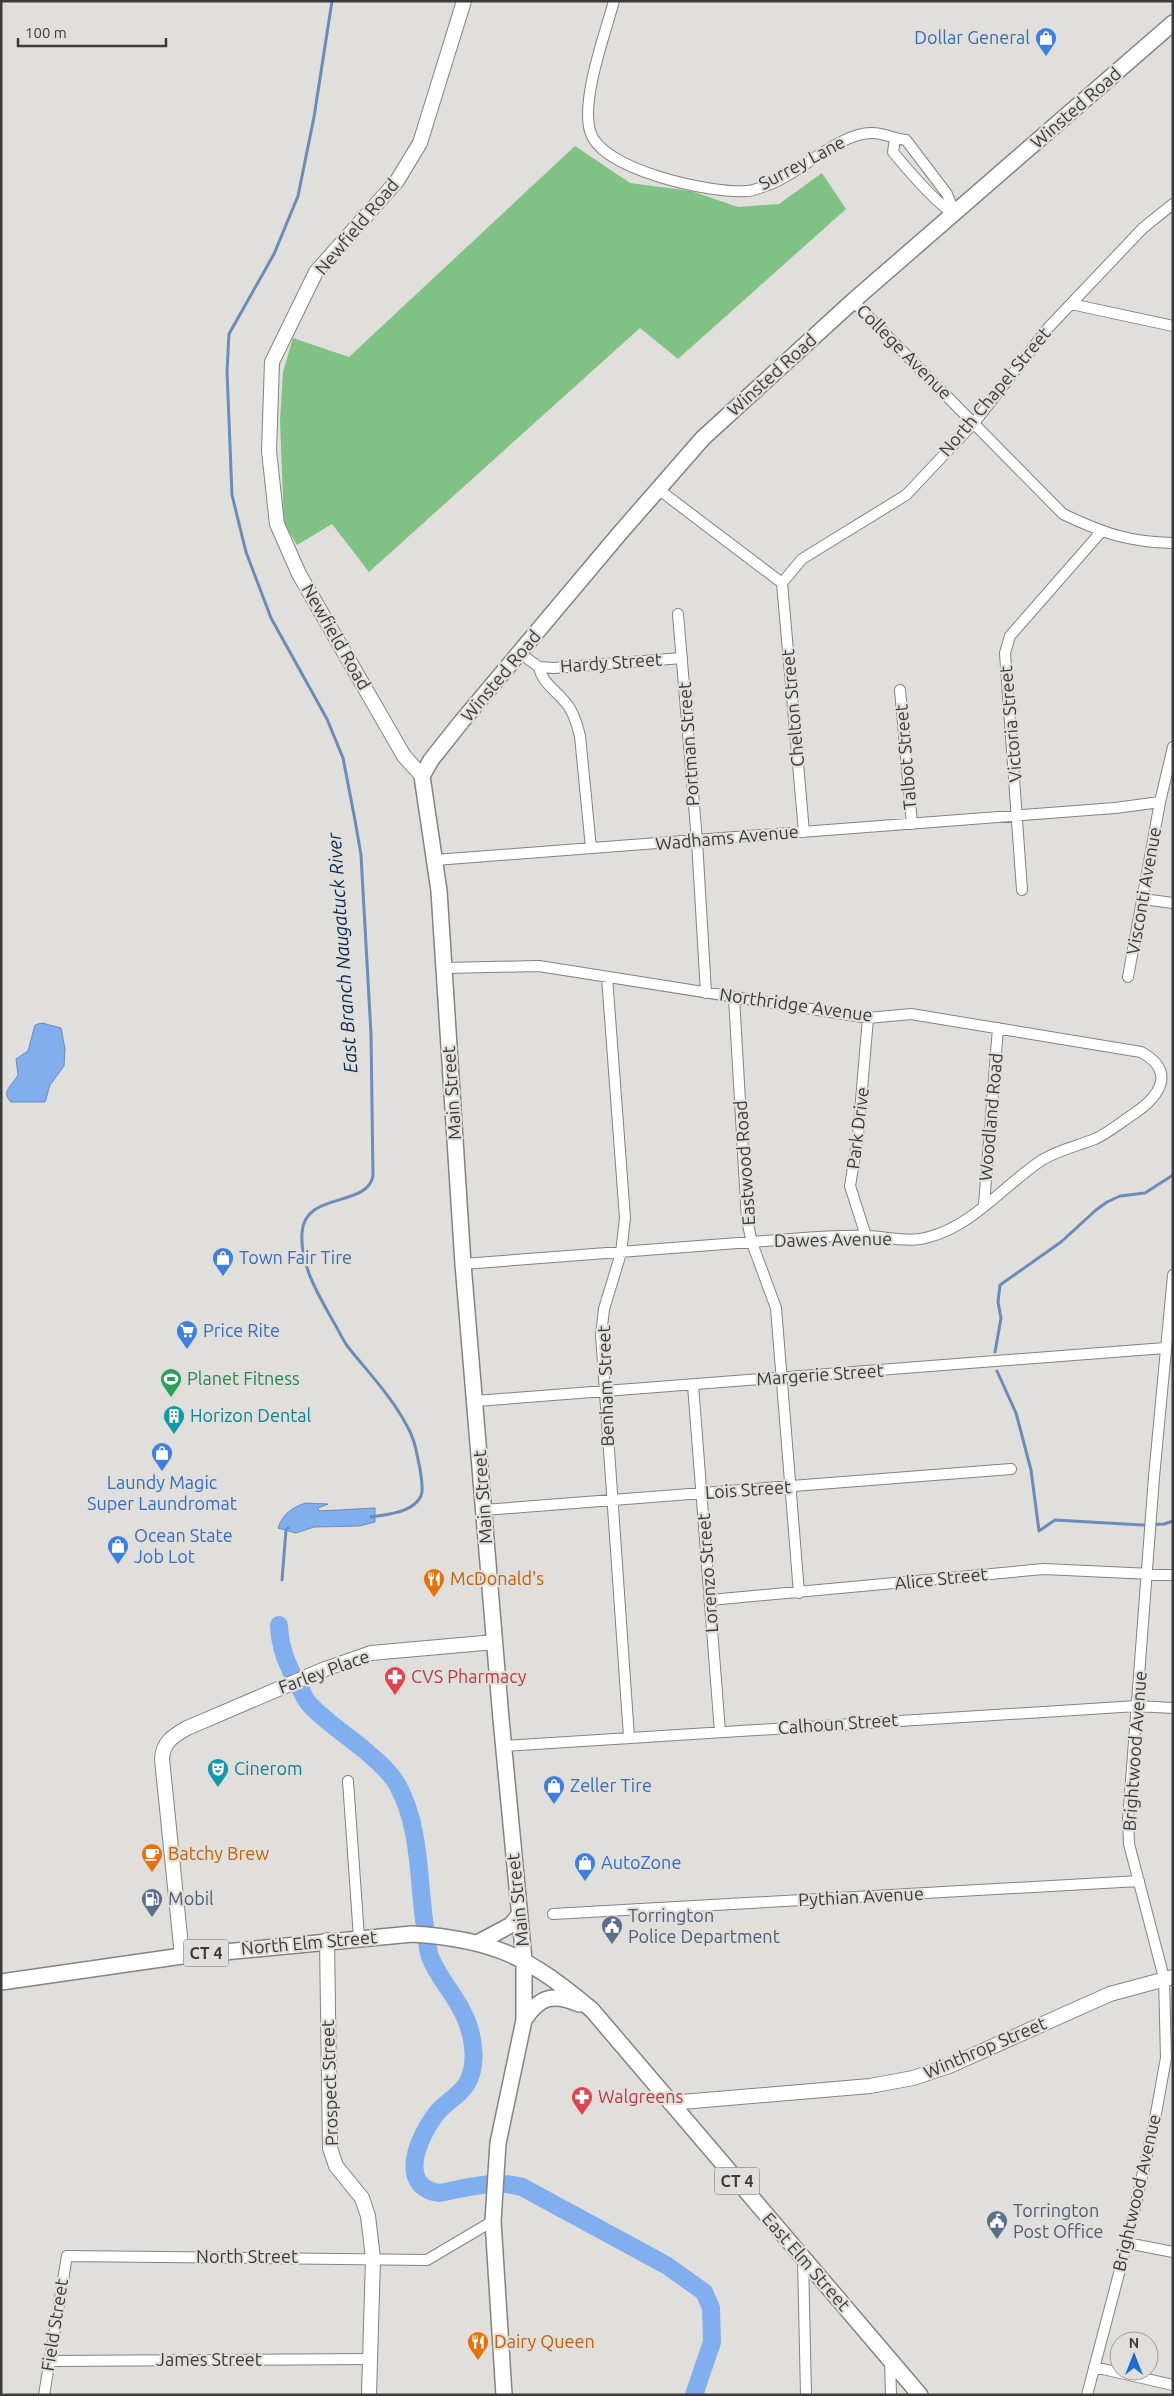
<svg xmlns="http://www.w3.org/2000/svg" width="1174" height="2396" font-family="Ubuntu,sans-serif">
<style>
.forest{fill:#80c186}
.water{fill:#80aeef;stroke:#6b8cb8}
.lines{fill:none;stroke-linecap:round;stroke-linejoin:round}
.stream{stroke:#6b8cb8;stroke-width:3}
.river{stroke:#80aeef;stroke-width:18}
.street-casing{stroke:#84837f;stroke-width:12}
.secondary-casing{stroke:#84837f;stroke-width:16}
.primary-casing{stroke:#84837f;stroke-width:18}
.street{stroke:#fff;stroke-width:10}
.secondary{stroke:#fff;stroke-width:14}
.primary{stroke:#fff;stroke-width:15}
.labels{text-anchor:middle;stroke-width:4.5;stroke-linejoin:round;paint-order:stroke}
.shield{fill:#e0dfdb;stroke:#6c6c6a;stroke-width:1}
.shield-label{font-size:16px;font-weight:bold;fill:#3b3b39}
.shop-label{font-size:18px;fill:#366cbe;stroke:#e0dfdb;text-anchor:start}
.street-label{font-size:18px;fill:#3b3b39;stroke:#e0dfdb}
.leisure-label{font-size:18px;fill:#27864d;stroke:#e0dfdb;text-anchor:start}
.culture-label{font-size:18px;fill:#0d838f;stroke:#e0dfdb;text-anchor:start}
.food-label{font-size:18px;fill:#c56008;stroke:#e0dfdb;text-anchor:start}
.health-label{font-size:18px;fill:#be3a42;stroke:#e0dfdb;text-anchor:start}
.service-label{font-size:18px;fill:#4e5e75;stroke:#e0dfdb;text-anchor:start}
.water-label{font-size:19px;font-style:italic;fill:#0b2952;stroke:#e0dfdb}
</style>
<rect width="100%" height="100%" fill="#e0dfdb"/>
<path class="forest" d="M575 146 630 183 691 191 738 207 779 204 822 173 846 209 678 359 640 328 369 572 332 524 297 545 284 523 280 421 283 372 293 338 349 357Z"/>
<path class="water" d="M42 1023 61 1028 65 1049 64 1066 50 1085 45 1102H11C0 1091 13 1085 18 1075L16 1059 28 1051 35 1025Z
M306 1503 328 1504 318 1508 319 1511 375 1508V1522L359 1526 314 1527 296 1533 278 1528C283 1514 292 1507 306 1503Z"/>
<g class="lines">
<path class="stream" d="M332 1 314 117 298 196 274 254 229 334 227 371 232 495 246 552 271 618 327 719 343 758 355 820 361 855 371 1034 373 1176C367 1208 304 1191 302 1233 300 1265 318 1294 333 1321 338 1329 342 1339 348 1347 368 1372 392 1397 407 1426 415 1439 417 1455 420 1469 421 1477 424 1489 421 1496 413 1513 387 1514 371 1517
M995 1352 1001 1318 998 1302 1000 1285 1061 1242 1096 1210 1107 1202 1120 1196 1145 1193 1173 1175
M997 1371 1016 1413 1031 1470 1039 1531 1055 1520 1142 1525 1164 1524 1173 1521
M282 1580 286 1530 288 1528"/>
<path class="river" d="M279 1625C280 1649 287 1664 298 1685 302 1691 305 1700 310 1705 325 1721 345 1734 362 1748 375 1759 390 1771 398 1786 421 1828 418 1882 425 1927 427 1936 427 1948 430 1957 439 1979 457 1997 466 2019 474 2039 478 2066 466 2085 458 2097 444 2103 436 2114 419 2136 396 2186 439 2193 467 2188 494 2179 522 2187L666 2265 704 2292 711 2308 712 2342 694 2395"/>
<g class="street-casing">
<path id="street" d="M614 1C605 34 581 99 590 131 600 170 712 194 747 191 752 191 759 188 765 186 798 176 838 132 873 133 883 133 895 139 906 140L947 194 955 214
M895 139 893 152C907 169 937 205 955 214
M853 301 1063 514C1103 533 1128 542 1173 543
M1071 304 1173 326
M658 489 782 583
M782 583 802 559 906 495 974 423 1049 327 1143 228 1173 204
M782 583 804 832
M678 614 697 841 706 993
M521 654 539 667C542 684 559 692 569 707 575 716 577 725 580 736L591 848
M539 667 554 668 682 658
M900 690 912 824
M435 860 1115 808 1160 802
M1022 890 1005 653 1010 636 1101 532
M1143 899 1173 903
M445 968 539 966 868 1018 911 1014 1141 1052C1174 1070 1164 1094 1132 1115 1120 1123 1108 1133 1095 1139 1077 1146 1058 1150 1042 1160 1004 1185 974 1225 929 1237 910 1243 888 1237 868 1236 843 1235 816 1237 791 1239 682 1247 573 1256 463 1264
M607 977 625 1218 621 1253 604 1309 601 1335 629 1737
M1128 977 1160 802 1173 747
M734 998 747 1220 752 1243 776 1308 799 1593
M984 1205 998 1028
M866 1236 850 1186 858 1136 868 1018
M693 1385 720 1732
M476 1401 1165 1348
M484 1510 1011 1469
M710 1600 1044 1569 1173 1575
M504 1746 1137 1706 1173 1708
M348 1781 359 1938
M553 1914 1139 1881
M1127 2243 1173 2252
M803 2258 806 2395
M890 2359 891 2395
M49 2361 370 2359
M1094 2367 1173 2385
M44 2395 67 2256 427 2260 493 2221
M1087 2395 1127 2243 1155 2119 1166 2058 1164 1978 1129 1844 1128 1821 1154 1477 1173 1275"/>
</g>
<g class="secondary-casing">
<path id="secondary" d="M422 776 404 756 299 574 277 524 269 451 272 362 316 272 397 181 420 143 464 1
M327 1940 330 2148 336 2166 362 2198 368 2216 373 2258 369 2395
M182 1956 162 1759C163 1742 173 1736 187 1728L325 1669 371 1653 495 1642
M670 2103 870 2086 913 2078 949 2066 1110 1994 1173 1977"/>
</g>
<g class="primary-casing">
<path id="primary" d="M479 1942 511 1925 519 1915
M1 1982 182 1956 412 1934C495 1939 530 1958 592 2010L920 2395
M524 2020C540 1996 553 1993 579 2004
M504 2395 493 2221 498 2143 524 2020V1960L501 1719 463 1264 439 891 422 776 431 760 462 721 620 533 703 438 853 301 1173 23"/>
</g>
<use href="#street" class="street"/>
<use href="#secondary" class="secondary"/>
<use href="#primary" class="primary"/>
</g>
<defs>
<g id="shop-pin" transform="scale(1.125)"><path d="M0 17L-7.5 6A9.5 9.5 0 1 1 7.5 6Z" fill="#3f7fe0" stroke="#e0dfdb"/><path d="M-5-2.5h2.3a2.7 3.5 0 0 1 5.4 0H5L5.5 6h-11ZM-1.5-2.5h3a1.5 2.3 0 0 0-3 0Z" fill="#fff"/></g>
<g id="supermarket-pin" transform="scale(1.125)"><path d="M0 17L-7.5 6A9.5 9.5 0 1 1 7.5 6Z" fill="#3f7fe0" stroke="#e0dfdb"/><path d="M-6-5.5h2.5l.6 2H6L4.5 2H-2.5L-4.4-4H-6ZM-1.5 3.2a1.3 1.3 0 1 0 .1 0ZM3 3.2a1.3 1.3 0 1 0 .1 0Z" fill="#fff"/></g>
<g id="stadium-pin" transform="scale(1.125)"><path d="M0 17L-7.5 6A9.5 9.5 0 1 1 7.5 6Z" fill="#2e9e5b" stroke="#e0dfdb"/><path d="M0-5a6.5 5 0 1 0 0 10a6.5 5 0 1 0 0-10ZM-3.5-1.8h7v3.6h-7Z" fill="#fff"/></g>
<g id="building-pin" transform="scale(1.125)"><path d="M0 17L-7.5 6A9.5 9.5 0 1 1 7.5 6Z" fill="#0f9aa8" stroke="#e0dfdb"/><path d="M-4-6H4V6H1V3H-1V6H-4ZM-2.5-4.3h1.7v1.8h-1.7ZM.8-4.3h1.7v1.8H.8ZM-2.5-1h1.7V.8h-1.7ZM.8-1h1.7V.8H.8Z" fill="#fff"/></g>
<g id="restaurant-pin" transform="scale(1.125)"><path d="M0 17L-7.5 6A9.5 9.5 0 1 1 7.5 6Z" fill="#e8710a" stroke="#e0dfdb"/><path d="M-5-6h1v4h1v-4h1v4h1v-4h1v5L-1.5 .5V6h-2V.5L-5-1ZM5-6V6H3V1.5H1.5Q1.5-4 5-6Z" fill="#fff"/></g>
<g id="pharmacy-pin" transform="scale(1.125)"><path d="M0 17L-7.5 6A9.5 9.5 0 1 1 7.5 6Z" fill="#e0444e" stroke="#e0dfdb"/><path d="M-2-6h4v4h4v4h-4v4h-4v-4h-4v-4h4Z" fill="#fff"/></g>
<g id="theatre-pin" transform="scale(1.125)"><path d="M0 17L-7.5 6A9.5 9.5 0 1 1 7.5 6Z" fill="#0f9aa8" stroke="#e0dfdb"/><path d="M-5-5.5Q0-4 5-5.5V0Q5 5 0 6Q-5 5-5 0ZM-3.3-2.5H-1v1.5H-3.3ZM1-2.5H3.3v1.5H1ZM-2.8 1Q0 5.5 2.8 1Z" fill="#fff"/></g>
<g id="cafe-pin" transform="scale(1.125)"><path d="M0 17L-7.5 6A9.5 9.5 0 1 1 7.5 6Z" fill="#e8710a" stroke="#e0dfdb"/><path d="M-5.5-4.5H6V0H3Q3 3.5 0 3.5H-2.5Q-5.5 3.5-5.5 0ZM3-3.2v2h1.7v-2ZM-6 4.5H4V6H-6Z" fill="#fff"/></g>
<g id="fuel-pin" transform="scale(1.125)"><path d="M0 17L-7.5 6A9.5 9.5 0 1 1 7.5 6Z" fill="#5c6f8a" stroke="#e0dfdb"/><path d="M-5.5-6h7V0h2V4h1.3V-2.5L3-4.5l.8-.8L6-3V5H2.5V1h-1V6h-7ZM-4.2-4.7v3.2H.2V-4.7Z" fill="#fff"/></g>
<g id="civic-pin" transform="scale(1.125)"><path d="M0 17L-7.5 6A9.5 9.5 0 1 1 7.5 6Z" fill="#5c6f8a" stroke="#e0dfdb"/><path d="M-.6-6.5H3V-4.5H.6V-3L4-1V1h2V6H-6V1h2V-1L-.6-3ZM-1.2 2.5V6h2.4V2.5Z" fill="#fff"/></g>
</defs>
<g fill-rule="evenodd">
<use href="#shop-pin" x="1046" y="38"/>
<use href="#shop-pin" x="223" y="1258"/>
<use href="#supermarket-pin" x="187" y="1331"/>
<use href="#stadium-pin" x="171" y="1379"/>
<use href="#building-pin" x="174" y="1416"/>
<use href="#shop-pin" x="162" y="1453"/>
<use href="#shop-pin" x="118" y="1546"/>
<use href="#restaurant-pin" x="434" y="1579"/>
<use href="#pharmacy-pin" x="395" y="1677"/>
<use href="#theatre-pin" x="218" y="1769"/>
<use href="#shop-pin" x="554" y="1786"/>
<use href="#cafe-pin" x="152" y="1854"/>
<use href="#shop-pin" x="585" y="1863"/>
<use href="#fuel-pin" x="152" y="1899"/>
<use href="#civic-pin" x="612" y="1926"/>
<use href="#pharmacy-pin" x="582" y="2097"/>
<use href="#civic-pin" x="997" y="2221"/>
<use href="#restaurant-pin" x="478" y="2342"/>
</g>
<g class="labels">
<g class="shield">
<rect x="183.5" y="1939.5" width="45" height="27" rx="4"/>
<rect x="714.5" y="2167.5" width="45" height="27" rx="4"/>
</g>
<g class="shield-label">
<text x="206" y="1959">CT 4</text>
<text x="737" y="2187">CT 4</text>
</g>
<g class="shop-label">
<text x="1030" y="44" text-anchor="end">Dollar General</text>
<text x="239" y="1264">Town Fair Tire</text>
<text x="203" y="1337">Price Rite</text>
<text x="162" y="1489" text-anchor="middle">Laundy Magic<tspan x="162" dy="21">Super Laundromat</tspan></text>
<text x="134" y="1542">Ocean State<tspan x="134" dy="21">Job Lot</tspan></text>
<text x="570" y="1792">Zeller Tire</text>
<text x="601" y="1869">AutoZone</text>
</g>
<g class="street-label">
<text transform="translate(1076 108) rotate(-41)" y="6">Winsted Road</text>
<text transform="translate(802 163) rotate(-28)" y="6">Surrey Lane</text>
<text transform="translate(357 227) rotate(-50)" y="6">Newfield Road</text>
<text transform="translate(904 352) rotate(45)" y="6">College Avenue</text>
<text transform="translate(772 375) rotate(-42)" y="6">Winsted Road</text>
<text transform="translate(995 392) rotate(-50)" y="6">North Chapel Street</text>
<text transform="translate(336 637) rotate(60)" y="6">Newfield Road</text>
<text transform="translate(611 663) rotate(-4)" y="6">Hardy Street</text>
<text transform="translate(501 676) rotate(-50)" y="6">Winsted Road</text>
<text transform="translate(793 708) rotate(-95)" y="6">Chelton Street</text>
<text transform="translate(1011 724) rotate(-95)" y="6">Victoria Street</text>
<text transform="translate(689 744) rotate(-94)" y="6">Portman Street</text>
<text transform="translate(906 757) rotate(-95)" y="6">Talbot Street</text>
<text transform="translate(727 838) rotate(-5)" y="6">Wadhams Avenue</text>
<text transform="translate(1144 891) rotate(-80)" y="6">Visconti Avenue</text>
<text transform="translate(796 1005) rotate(8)" y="6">Northridge Avenue</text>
<text transform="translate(452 1093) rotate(-94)" y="6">Main Street</text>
<text transform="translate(991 1117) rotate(-85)" y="6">Woodland Road</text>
<text transform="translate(858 1128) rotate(-83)" y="6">Park Drive</text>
<text transform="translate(745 1163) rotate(-94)" y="6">Eastwood Road</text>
<text transform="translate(833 1240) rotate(-1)" y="6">Dawes Avenue</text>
<text transform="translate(820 1375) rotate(-4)" y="6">Margerie Street</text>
<text transform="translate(606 1386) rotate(-92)" y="6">Benham Street</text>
<text transform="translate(748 1490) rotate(-4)" y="6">Lois Street</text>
<text transform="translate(483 1497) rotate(-94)" y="6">Main Street</text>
<text transform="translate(708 1573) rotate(-94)" y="6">Lorenzo Street</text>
<text transform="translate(941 1579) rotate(-6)" y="6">Alice Street</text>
<text transform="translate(324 1672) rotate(-20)" y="6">Farley Place</text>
<text transform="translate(838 1724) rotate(-4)" y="6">Calhoun Street</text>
<text transform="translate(1135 1751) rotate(-86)" y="6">Brightwood Avenue</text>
<text transform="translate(861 1897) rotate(-3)" y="6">Pythian Avenue</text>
<text transform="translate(518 1900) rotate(-96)" y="6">Main Street</text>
<text transform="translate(309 1943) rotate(-5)" y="6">North Elm Street</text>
<text transform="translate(985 2048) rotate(-23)" y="6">Winthrop Street</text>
<text transform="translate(330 2083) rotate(-92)" y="6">Prospect Street</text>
<text transform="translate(1137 2193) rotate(-77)" y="6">Brightwood Avenue</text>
<text x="247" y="2263">North Street</text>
<text transform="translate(806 2262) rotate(49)" y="6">East Elm Street</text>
<text transform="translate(55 2325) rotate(-81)" y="6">Field Street</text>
<text x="209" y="2366">James Street</text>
</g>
<g class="leisure-label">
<text x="187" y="1385">Planet Fitness</text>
</g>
<g class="culture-label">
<text x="190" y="1422">Horizon Dental</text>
<text x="234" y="1775">Cinerom</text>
</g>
<g class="food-label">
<text x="450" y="1585">McDonald's</text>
<text x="168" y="1860">Batchy Brew</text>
<text x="494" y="2348">Dairy Queen</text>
</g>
<g class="health-label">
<text x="411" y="1683">CVS Pharmacy</text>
<text x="598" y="2103">Walgreens</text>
</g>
<g class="service-label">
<text x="168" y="1905">Mobil</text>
<text x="628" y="1922">Torrington<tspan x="628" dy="21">Police Department</tspan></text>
<text x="1013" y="2217">Torrington<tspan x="1013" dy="21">Post Office</tspan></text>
</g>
<g class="water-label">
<text transform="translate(342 953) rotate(-94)" y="7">East Branch Naugatuck River</text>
</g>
</g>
<rect width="1174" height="2396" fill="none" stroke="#3b3b39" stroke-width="5"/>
<g transform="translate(1134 2356)"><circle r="24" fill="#e0dfdb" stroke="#9e9d9a"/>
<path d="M0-4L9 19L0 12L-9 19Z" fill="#1c6bd6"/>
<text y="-8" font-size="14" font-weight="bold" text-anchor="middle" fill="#3b3b39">N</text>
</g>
<path d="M18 38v8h148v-8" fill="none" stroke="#3b3b39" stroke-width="2.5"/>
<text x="25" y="38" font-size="15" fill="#3b3b39" stroke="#e0dfdb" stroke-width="4" paint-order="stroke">100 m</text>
</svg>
